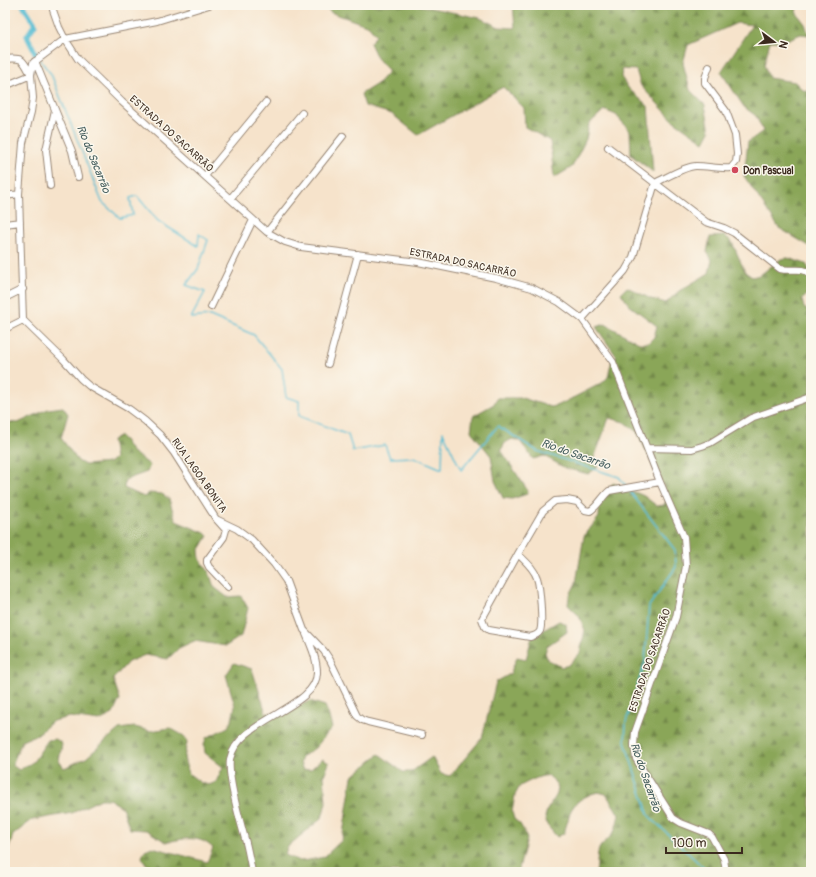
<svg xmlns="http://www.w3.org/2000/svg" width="816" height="877" font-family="Pangolin,sans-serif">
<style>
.forest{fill:url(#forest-firs);stroke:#62683c}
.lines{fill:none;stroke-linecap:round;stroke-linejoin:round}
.stream{stroke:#55bcd2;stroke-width:1.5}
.canal{stroke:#55bcd2;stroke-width:5.5}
.minor-casing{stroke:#988674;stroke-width:8}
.minor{stroke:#fff;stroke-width:6}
.poi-dot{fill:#d1495b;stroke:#fbf7ec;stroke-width:1.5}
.labels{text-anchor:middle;stroke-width:3;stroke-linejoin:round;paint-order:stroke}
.street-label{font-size:10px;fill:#3b2a1e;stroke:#fbf7ec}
.poi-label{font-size:10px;font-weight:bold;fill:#3b2a1e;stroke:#fbf7ec;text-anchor:start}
.water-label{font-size:11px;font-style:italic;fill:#445d5d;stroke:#fbf7ec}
</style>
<defs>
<pattern id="forest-firs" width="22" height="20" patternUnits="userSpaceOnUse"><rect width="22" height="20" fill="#8aa659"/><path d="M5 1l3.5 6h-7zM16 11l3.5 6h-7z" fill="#728749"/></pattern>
</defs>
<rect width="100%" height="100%" fill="#fbf7ec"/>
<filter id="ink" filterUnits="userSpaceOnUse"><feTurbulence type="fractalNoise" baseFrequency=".025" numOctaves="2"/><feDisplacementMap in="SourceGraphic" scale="8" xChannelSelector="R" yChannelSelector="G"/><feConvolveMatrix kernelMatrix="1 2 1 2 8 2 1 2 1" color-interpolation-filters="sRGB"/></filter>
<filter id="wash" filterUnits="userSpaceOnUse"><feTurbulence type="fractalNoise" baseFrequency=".012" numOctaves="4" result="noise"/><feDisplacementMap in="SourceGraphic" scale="16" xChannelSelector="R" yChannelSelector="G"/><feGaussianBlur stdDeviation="0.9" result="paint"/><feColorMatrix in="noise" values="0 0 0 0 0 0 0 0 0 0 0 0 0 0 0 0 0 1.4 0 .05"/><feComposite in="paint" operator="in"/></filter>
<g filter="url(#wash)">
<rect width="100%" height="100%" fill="#f6e3cb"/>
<path class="forest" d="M325 5H419L422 6 480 18 499 27 515 28 513 5H798L796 12 805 24 809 35 801 34 784 41H770L764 65 769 78 795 82 803 90 811 92V247L779 228 744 176 748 142 763 131 756 116 744 107 721 72 752 25 737 23 688 45 683 63 690 90 705 105 710 131 704 142 674 121 641 86 636 70 622 69 621 77 629 89 648 106 653 172 631 155 630 131 616 115 604 110 589 124 586 139 572 167 554 178 550 141 525 127 524 108 503 87 418 135 392 114 365 106 361 94 377 84 389 71 377 58 370 43 376 35 369 26 330 12Z
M725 236 732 242 745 272 752 277 760 275 781 259 788 258 806 264 811 272V290L802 300 804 308 811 312V872H596C598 864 596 854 600 847 603 843 608 839 611 836 616 831 617 822 619 815L615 808 606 794 598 792 591 794 583 798 576 803 571 810 564 833 557 837 547 825 545 817 547 810 556 796 558 789C556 784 553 778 548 776 542 774 526 783 520 786L515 795 512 812 514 819 520 824 524 831 527 839 518 872H165L146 864 142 857 145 850 152 847 207 862 213 848C198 834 184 839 166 842L146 830 130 829 122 807 109 799H101L72 813 32 820 13 835 6 857 7 872H5V422L18 423 48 409 63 407 68 414 61 438 78 461 85 465 109 463 115 458 112 440 119 436 124 440 131 451 150 465 147 472 125 480 124 488 144 497 149 493 162 494 169 499 176 521 205 533 208 536 199 551 200 559 209 572 214 587 227 597 241 596 248 608 241 636 226 646 194 641 179 648 168 659 145 655 128 662 113 679 120 699 113 714 99 721 70 717 53 721 38 734 22 741 12 765 19 770 33 762 48 740 56 739 62 744 59 761 64 768 86 758 119 729 135 727 150 731 170 728 184 736 187 742 184 758 188 773 201 783 209 785 216 782 223 767 205 753 204 745 206 738 228 727 232 720 235 706 226 675 234 663 252 669 266 713H281L310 701 325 706 328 713 332 728 315 748 302 757 300 763 303 770 311 769 322 759 329 763 324 776 326 802 322 818 287 847 285 855 300 861 309 860 324 857 342 840 352 777 379 754 403 772H411L432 757 441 774 450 776 482 738 496 682 510 674 517 657 526 659 532 637 559 621 566 624 567 632 547 646 545 653 548 660 562 667 569 665 580 653 585 630 579 616 568 605 569 597 576 583 584 536 599 517V511L595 509 613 483 644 496 657 506 664 505 668 497 637 432 624 422 609 418 593 461 598 467 588 474 565 468 544 456 533 459 520 441 512 439 505 443 501 450 528 491 527 494 512 499 503 498 495 481 491 456 471 431 473 416 494 404 497 398H522L551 407 559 405 602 383 608 377 612 360 617 357 596 327 605 324 639 343H648L654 337 657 326 629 305 621 293 627 287 651 299 666 303 679 291 709 273 712 260 707 252 710 237Z"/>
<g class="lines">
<path class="stream" d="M40 60 51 74 102 202 120 218 133 215 130 198 137 196 158 221 198 246 199 234 208 240 198 269 186 285 205 292 191 318 210 316 254 335 282 369 286 397 299 401V416L348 435 353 451 385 445 390 458 414 457 442 469 443 432 461 470 498 426 537 451 619 477 626 486
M628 489 675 550 676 567 649 606 645 662 626 722 625 742 649 816 706 870V872"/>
<path class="canal" d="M23 5 35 24 27 36 37 56"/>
</g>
</g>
<g filter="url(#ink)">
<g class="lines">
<g class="minor-casing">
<path id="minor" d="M53 5V10L59 27 65 39 78 59 122 102 267 232 285 242 301 247 418 262 496 278 532 288 559 302 582 319 613 362 660 482 684 537 686 566 676 617 635 732 634 745 636 759 673 818 681 823 709 834 712 837 724 859 726 872
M209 5 157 21 65 39 33 63 31 75 33 98 31 112 23 143 19 194 23 320 63 359 81 379 89 386 129 409 145 421 160 435 174 453 216 519 237 529 252 540 274 564 286 581 304 630 324 651 330 660 357 716 362 720 368 722 422 735
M5 59C24 57 23 60 31 75L5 86
M35 61 72 151 78 177
M608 147 706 222 724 228 734 233 780 269C792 272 801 266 811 274
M205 176 266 102
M50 186 46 150 55 110
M5 196 19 194
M230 199 302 113
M5 224 20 222
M267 232 343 136
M5 298 23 289
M211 307 253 220
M582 319 625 271 633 257 655 183C666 178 685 166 696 166 708 166 719 169 731 168L736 162 737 154 735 135 726 111 705 83V78L709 67
M5 329 23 320
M328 364 358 254
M647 448 692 449 702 446 710 443 751 418 811 397
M217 520 226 530 224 537 207 560V563L209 567 228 587
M518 554C525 561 534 568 537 578 540 586 543 624 540 631 538 635 534 636 530 637L489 630 485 627 482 619 518 554 543 511 555 501 567 500 577 502 585 510 590 511C598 506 602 497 609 491L660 482
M252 872C250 861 248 850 245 839 240 820 234 801 231 780 230 773 229 766 230 759 238 719 318 708 317 672 317 659 311 646 306 634"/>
</g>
<use href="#minor" class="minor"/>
</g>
</g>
<circle class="poi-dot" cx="735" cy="170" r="4"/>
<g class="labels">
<g class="street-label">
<text transform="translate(172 133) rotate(42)" y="4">ESTRADA DO SACARRÃO</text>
<text transform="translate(463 262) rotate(12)" y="4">ESTRADA DO SACARRÃO</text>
<text transform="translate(200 475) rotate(55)" y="4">RUA LAGOA BONITA</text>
<text transform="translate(649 660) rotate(-71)" y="4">ESTRADA DO SACARRÃO</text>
</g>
<g class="poi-label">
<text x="743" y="174">Don Pascual</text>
</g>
<g class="water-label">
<text transform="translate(94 159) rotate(68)" y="4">Rio do Sacarrão</text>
<text transform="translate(576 454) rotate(19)" y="4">Rio do Sacarrão</text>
<text transform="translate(646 777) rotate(71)" y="4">Rio do Sacarrão</text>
</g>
</g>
<rect width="816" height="877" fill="none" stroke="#fbf7ec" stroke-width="20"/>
<g transform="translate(774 42) rotate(106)" stroke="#fbf7ec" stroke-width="3" paint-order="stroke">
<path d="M0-3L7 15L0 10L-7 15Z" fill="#3b2a1e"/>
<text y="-6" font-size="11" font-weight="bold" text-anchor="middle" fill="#3b2a1e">N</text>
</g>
<path d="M666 847v6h76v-6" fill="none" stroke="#3b2a1e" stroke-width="2"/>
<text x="672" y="847" font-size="12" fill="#3b2a1e" stroke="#fbf7ec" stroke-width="3" paint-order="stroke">100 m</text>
</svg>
